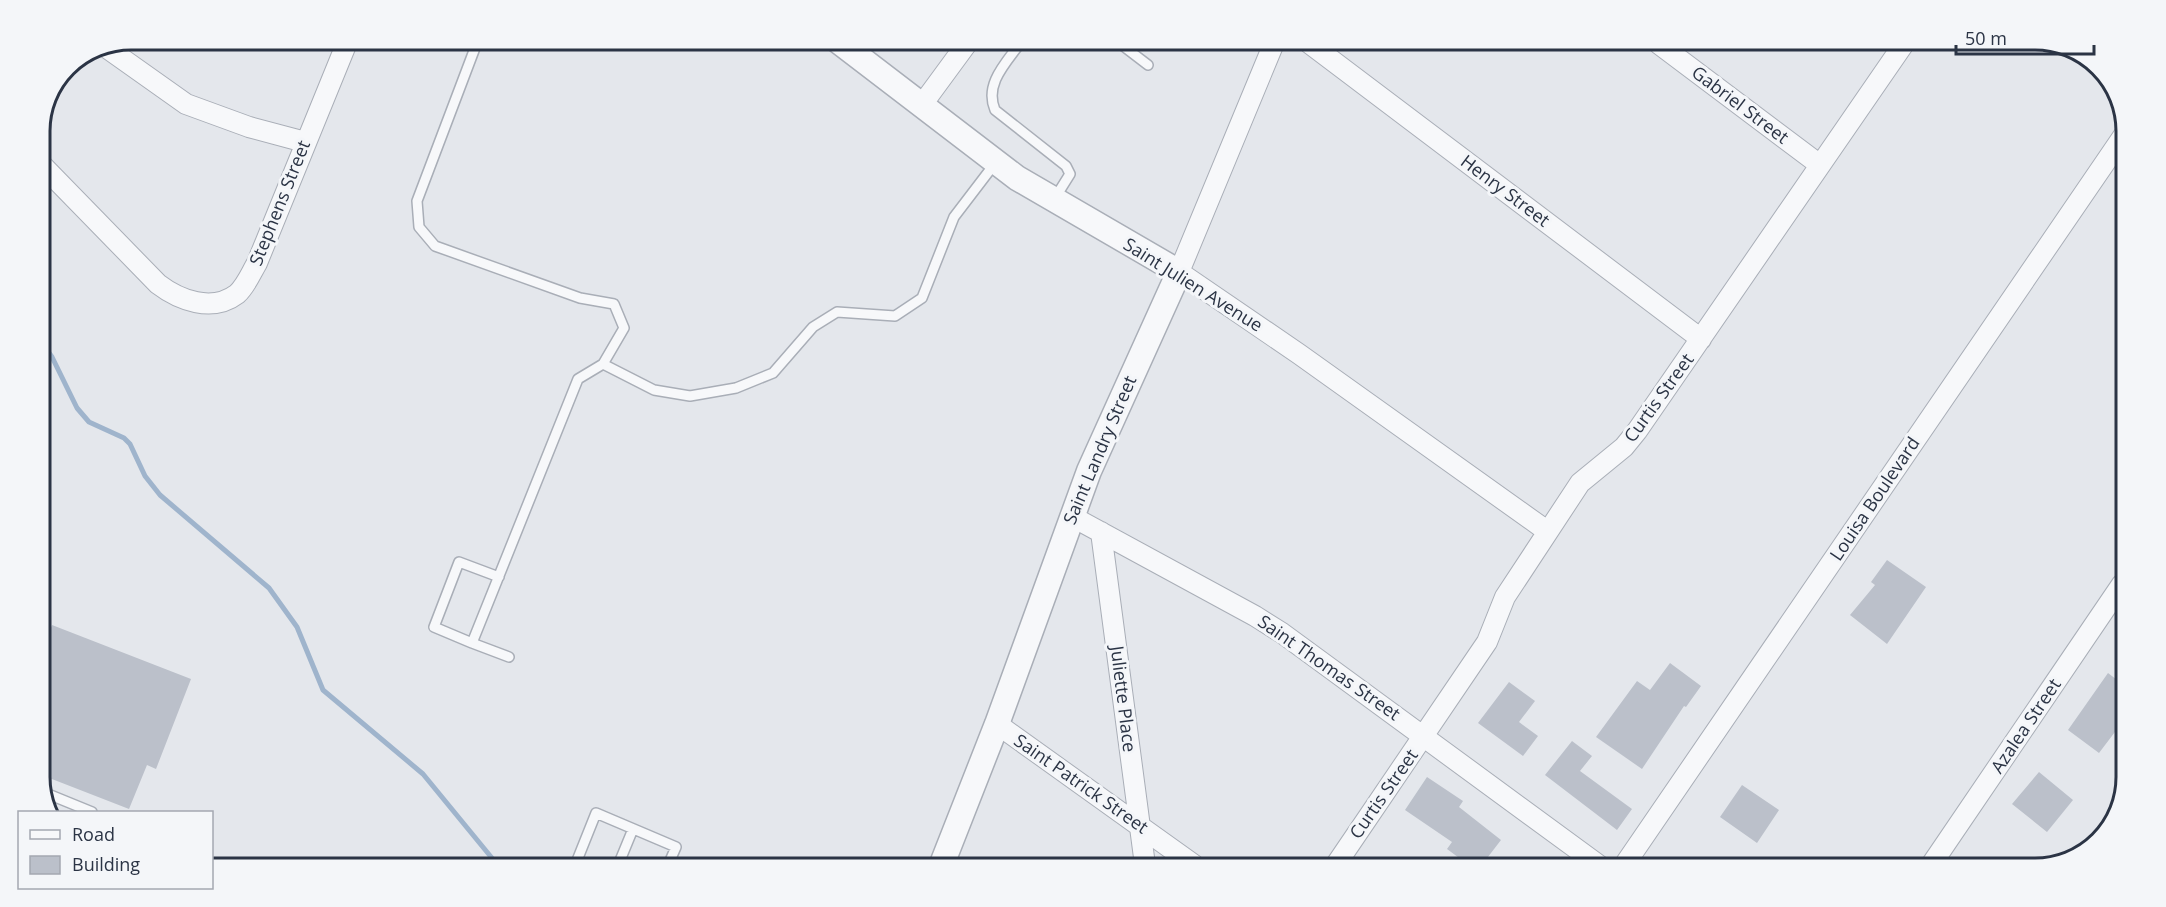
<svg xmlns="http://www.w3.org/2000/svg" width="2166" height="907" font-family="'Open Sans',sans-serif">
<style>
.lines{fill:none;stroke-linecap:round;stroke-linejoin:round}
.stream{stroke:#9fb4cc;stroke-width:5}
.building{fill:#bbc0ca}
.service-casing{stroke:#a9aeb7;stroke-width:12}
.minor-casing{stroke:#a9aeb7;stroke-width:22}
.tertiary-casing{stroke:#a9aeb7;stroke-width:27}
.service{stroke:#f7f8fa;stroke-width:9}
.minor{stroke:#f7f8fa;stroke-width:20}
.tertiary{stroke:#f7f8fa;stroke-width:24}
.labels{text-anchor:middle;stroke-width:6;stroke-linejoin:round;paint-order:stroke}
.street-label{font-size:18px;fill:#2b3445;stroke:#f4f6f9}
.rim{fill:none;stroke:#2b3445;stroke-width:3}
</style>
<rect width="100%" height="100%" fill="#e4e7ec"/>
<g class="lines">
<path class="stream" d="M39 339 52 357 77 408 89 422 124 438 130 444 145 476 160 495 269 588 297 627 323 690 423 774 496 863"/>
</g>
<path class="building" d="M1887 560 1926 587 1887 644 1850 615 1875 585 1871 582Z
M52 625 191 679 156 769 147 765 129 809 39 774V657Z
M1670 663 1701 686 1686 707 1684 706 1642 769 1596 737 1637 681 1650 690Z
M2108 673 2121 683V724L2099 753 2068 730Z
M1509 682 1535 701 1519 722 1538 736 1523 756 1478 723Z
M1572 741 1592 756 1580 771 1632 809 1617 830 1545 775Z
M2039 772 2073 800 2047 832 2012 804Z
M1427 777 1463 801 1459 807 1501 840 1481 866H1470L1447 849 1452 842 1405 810Z
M1742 785 1779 810 1757 843 1720 817Z"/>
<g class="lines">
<g class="service-casing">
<path id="service" d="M478 40 417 201 419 227 435 246 580 298 614 304 624 328 603 364 578 379 472 643 434 627 459 562 499 577
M1021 42C1006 63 984 84 995 110L1066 166 1070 174 1055 198
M1118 42 1148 65
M603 364 654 390 690 396 736 388 773 373 813 327 837 312 895 316 922 298 954 217 996 162
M472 643 509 657
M43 792 92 812
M576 863 596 813 676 847 669 863
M619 863 633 829"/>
</g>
<g class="minor-casing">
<path id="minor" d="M1274 43 1179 272 1299 354 1547 531
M1309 43 1701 339
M1659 44 1820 165
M107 48 186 104 249 127 305 142
M921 106 968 42
M39 162 158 284C179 300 212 313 237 294 246 286 251 273 257 263L348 40
M1071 516 1255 616 1282 633 1600 866
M1101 532 1145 865
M997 724 1194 865
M1335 866 1487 642 1505 597 1580 483 1624 447 1637 431 1903 45
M1623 867 2126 132
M1929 868 2122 584"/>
</g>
<g class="tertiary-casing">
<path id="tertiary" d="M838 41 1017 178 1179 272 1089 471 997 724 942 864"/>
</g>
<use href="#service" class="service"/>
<use href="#minor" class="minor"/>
<use href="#tertiary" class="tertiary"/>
</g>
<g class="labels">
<g class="street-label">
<text transform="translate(1740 105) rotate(37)" y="6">Gabriel Street</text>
<text transform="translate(1505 191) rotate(37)" y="6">Henry Street</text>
<text transform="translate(280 203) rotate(-68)" y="6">Stephens Street</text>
<text transform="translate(1193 285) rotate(32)" y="6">Saint Julien Avenue</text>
<text transform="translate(1659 398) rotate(-54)" y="6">Curtis Street</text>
<text transform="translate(1100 450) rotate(-67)" y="6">Saint Landry Street</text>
<text transform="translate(1875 499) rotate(-56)" y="6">Louisa Boulevard</text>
<text transform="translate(1329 668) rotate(35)" y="6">Saint Thomas Street</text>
<text transform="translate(1123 699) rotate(83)" y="6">Juliette Place</text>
<text transform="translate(2026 726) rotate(-56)" y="6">Azalea Street</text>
<text transform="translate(1081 784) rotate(35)" y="6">Saint Patrick Street</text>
<text transform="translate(1384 794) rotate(-55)" y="6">Curtis Street</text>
</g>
</g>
<path d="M0 0H2166V907H0ZM131 50H2035A81 81 0 0 1 2116 131V777A81 81 0 0 1 2035 858H131A81 81 0 0 1 50 777V131A81 81 0 0 1 131 50Z" fill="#f4f6f9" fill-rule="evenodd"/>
<path class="rim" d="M131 50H2035A81 81 0 0 1 2116 131V777A81 81 0 0 1 2035 858H131A81 81 0 0 1 50 777V131A81 81 0 0 1 131 50Z"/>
<rect x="18" y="811" width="195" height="78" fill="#f4f6f9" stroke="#a4a8b1" stroke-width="1.5"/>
<rect x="30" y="830" width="30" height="9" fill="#f7f8fa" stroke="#a4a8b1" stroke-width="1.5"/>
<text x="72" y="841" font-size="18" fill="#2b3445">Road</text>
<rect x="30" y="856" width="30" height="18" fill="#bbc0ca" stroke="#a4a8b1" stroke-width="1.5"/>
<text x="72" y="871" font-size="18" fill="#2b3445">Building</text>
<path d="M1956 45v9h138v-9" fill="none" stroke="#2b3445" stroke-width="3"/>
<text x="1965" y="45" font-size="18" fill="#2b3445" stroke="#f4f6f9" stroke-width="4.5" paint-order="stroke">50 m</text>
</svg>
